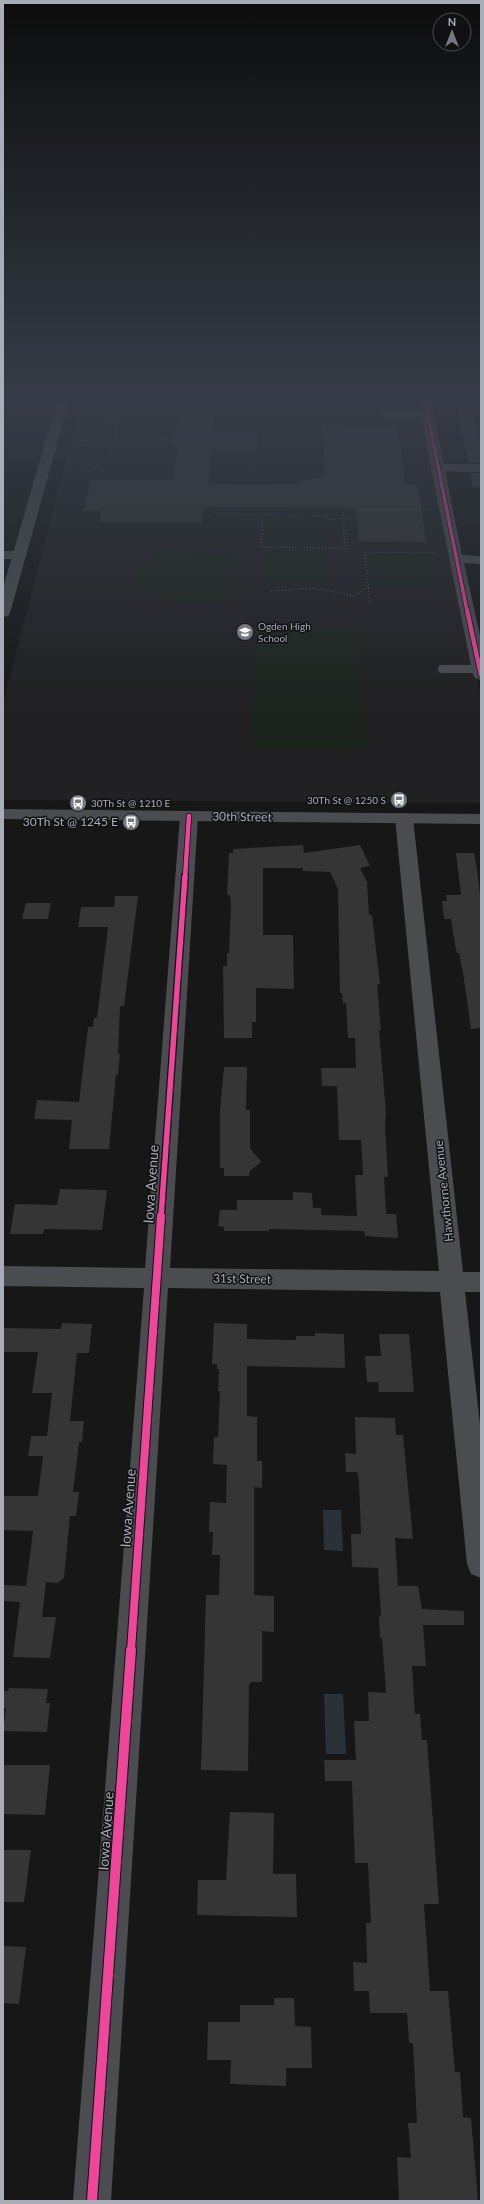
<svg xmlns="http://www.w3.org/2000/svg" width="484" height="2204" font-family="Lato,sans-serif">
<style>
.built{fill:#212123}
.green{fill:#1d241e}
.water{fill:#2a3239}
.building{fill:#353536}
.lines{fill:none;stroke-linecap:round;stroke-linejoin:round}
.path{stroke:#4d4e52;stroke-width:1.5;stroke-dasharray:1 2;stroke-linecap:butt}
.service-far1{stroke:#4b4c50;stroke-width:6}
.service{stroke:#4b4c50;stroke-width:8}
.minor{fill:#4b4c50;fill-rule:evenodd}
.tertiary{fill:#4b4c50;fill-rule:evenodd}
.primary{fill:#4d4f52;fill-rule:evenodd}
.cycleway-far4-casing{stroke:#111113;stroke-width:5}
.cycleway-far3-casing{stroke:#111113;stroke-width:6}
.cycleway-far2-casing{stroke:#111113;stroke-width:8}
.cycleway-far1-casing{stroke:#111113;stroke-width:10}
.cycleway-casing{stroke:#111113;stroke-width:12}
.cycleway-far4{stroke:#ed469a;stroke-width:3.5}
.cycleway-far3{stroke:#ed469a;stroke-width:4.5}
.cycleway-far2{stroke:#ed469a;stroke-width:5.5}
.cycleway-far1{stroke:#ed469a;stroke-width:8}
.cycleway{stroke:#ed469a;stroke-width:10}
.labels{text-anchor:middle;stroke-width:3;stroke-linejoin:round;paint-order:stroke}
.far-poi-label{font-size:10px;fill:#a8adb8;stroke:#111113;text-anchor:start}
.street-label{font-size:12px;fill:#a8adb8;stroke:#111113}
.poi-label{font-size:12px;fill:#a8adb8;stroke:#111113;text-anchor:end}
.near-street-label{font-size:14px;fill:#a8adb8;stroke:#111113}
</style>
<rect width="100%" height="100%" fill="#171717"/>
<path class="built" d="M81 401H421L481 698V803L3 800V704Z"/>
<path class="green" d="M265 516 324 517 325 547 264 546Z
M161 548 228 556 241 564 222 603 180 602 156 598 139 588 135 576 138 566Z
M265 549H326L327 582 263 581Z
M367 554H429L435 587H371Z
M257 625 358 627 368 750 250 751Z"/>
<path class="water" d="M323 1510H341L343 1551 324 1550Z
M324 1694H343L346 1754H326Z"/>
<path class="building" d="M471 404 481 448V462H468L457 407Z
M179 416 215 417 212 431H257V450H211L209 484 300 485 297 480 325 477 323 424H348V427L398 428 405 484 418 485 426 542 359 541 356 508 203 507 202 522H99L102 511 84 510 91 480H173L178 445 173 444Z
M470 473H481V487L473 488Z
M303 845 304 853 360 845 370 866 360 868 367 882 369 915H372L380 984H377L381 1030H379L386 1113 385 1127 388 1177H384L386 1214H396L398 1237 395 1238 365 1236 364 1231 269 1229V1231H224V1227L218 1226 220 1210H237V1200H293V1192L312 1193 313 1208H321V1215L357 1216 355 1175H363L361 1140H339L337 1086H322L321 1068H356L355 1038H348L346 1003H343L342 993H340L338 889 330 872 303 871V868H263V935H293L294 989 256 988V1022H252V1038H224L223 966H227V953H229L231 905 230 895H227L229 853H233V849Z
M456 853H474L477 869 481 903V1028L471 1029 463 973 459 953H457L455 945 451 919H444L442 901H447L446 895H461Z
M115 896H138L124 1006H120L118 1054H120L118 1075H116L109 1149H69L72 1120 34 1119 37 1100 79 1102 88 1027H93L94 1018H97L108 927H78L81 907H114Z
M26 903H51L48 919H22Z
M224 1067H247L246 1110H250V1148L261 1162 250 1171 249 1176H224V1168H220V1111Z
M60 1189 107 1190 102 1230 44 1229 43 1234H10L15 1204 57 1205Z
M62 1323 92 1324 89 1353H77L70 1421H84L82 1442H79L73 1492H79L76 1516H70L64 1578 58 1583 46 1582 42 1617H56L50 1658 13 1657 20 1602 3 1601V1585L26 1586 33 1531 3 1530V1496H38L43 1456H28L31 1436H47L52 1393H32L38 1352H3V1328L61 1329Z
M214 1323 247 1324V1339L296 1340V1336H315V1333L344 1334 345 1368 247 1366V1416L257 1417V1461H262V1488L254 1487V1595L274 1596V1632L262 1631V1682H251L249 1685 248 1771 201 1770 206 1595H219L220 1555H212L213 1532H209L210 1502 226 1503 227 1465 213 1464 214 1437H218L220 1391H218L219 1369H217V1364H212Z
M379 1334H409L414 1392H379L378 1382H367L365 1356H381Z
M355 1417 395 1418 396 1435H403L413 1539 395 1538 398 1586H418L422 1609 464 1611V1625H423L426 1666H412L415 1714H420L422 1740H427L439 1904H424L430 1991H448L455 2072H460L463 2117 471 2118 478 2201H399L397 2157 411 2158 408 2123H417L413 2043H409L407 2013H370L369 1991H354L353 1962 367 1963 366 1923H371L368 1863H355L352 1781H325L324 1760H356L354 1721H369L368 1692 386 1693 382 1638H380L379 1616H381L378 1568 352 1567 351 1534H361L359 1481 357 1472H346L345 1453 356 1454Z
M9 1688 48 1689 46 1703H50L47 1732 3 1731 6 1708H3V1691H8Z
M3 1765H50L45 1815 3 1814Z
M230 1812 274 1813 273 1874H296L297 1917 197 1915 198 1880H226Z
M3 1850H31L24 1902H3Z
M3 1946 26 1947 19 2004 3 2003Z
M274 1998H294L295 2026 311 2027 312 2068H286V2086L230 2084 231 2060H207L208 2022H240V2005H274Z"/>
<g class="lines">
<path class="path" d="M70 436 165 438
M69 440 149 441 174 439
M77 475C100 469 130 443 110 417 104 410 95 406 87 401
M203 507 217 514 327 516 329 519H357
M262 515 261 547 339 548 358 552 438 553
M345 549 343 513 346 510 429 509
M365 552 370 605
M270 591 315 588 354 596 368 587"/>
<path class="service-far1" d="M385 414H428"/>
<path class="service" d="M442 669H480"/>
<path class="minor" d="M437 464H481V472L433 471 431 468 433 465Z
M3 551H20L27 555 20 559H3Z
M189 811 195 812 198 816 170 1268 439 1271 395 818 398 814 404 813 410 814 413 818 463 1272H481V1292H465L481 1433V1578L471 1574 467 1564 440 1292 168 1288 111 2201H73L144 1288 3 1286V1266L145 1268 180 816 183 812Z"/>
<path class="tertiary" d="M419 401H431L462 555 481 556V564L464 563 481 640V680L475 678 473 675 431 468Z
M3 809 481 814V824L3 819Z"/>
<path class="primary" d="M57 401H69L10 613 8 616 3 617V588Z"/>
<g class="cycleway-far4-casing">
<path id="cycleway-far4" d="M425 401 467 611"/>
</g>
<g class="cycleway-far3-casing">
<path id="cycleway-far3" d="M467 610 481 675
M185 877 189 816"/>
</g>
<g class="cycleway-far2-casing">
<path id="cycleway-far2" d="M161 1217 185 876"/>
</g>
<g class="cycleway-far1-casing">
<path id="cycleway-far1" d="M131 1651 161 1216"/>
</g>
<g class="cycleway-casing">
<path id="cycleway" d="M92 2201 131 1650"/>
</g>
<use href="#cycleway-far4" class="cycleway-far4"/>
<use href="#cycleway-far3" class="cycleway-far3"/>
<use href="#cycleway-far2" class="cycleway-far2"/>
<use href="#cycleway-far1" class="cycleway-far1"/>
<use href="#cycleway" class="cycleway"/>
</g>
<linearGradient id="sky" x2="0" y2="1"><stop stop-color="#0d0d0d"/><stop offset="0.56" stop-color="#363c47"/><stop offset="1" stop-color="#363c47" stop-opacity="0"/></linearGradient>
<rect width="484" height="710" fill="url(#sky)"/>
<defs>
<g id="school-disc" transform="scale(0.9)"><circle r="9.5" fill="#757880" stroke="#111113"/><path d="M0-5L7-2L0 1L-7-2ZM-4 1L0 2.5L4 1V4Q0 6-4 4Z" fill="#fff"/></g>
<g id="bus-disc" transform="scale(0.9)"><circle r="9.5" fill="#757880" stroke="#111113"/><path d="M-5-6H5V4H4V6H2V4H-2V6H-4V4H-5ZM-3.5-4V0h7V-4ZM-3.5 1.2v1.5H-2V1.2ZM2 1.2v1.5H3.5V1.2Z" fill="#fff"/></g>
</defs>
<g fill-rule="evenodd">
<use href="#school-disc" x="245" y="632"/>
<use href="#bus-disc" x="399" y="800"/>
<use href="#bus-disc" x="78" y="803"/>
<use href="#bus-disc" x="131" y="822"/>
</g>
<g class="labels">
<g class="far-poi-label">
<text x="258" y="630">Ogden High<tspan x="258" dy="12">School</tspan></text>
<text x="386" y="804" text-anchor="end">30Th St @ 1250 S</text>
<text x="91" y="807">30Th St @ 1210 E</text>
</g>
<g class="street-label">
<text transform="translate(242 817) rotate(1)" y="4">30th Street</text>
<text transform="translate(444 1191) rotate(-96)" y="4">Hawthorne Avenue</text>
<text transform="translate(242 1279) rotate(1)" y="4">31st Street</text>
</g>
<g class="poi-label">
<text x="118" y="826">30Th St @ 1245 E</text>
</g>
<g class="near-street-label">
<text transform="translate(151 1184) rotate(-86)" y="5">Iowa Avenue</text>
<text transform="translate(128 1508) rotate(-86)" y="5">Iowa Avenue</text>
<text transform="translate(106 1831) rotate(-86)" y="5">Iowa Avenue</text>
</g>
</g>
<rect width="484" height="2204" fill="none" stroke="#a8adb8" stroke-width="8"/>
<g transform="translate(452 32)"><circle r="19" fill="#111113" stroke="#4d4f55"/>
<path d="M0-3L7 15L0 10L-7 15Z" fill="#757880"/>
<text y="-6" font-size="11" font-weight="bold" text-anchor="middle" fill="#a8adb8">N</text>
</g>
</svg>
